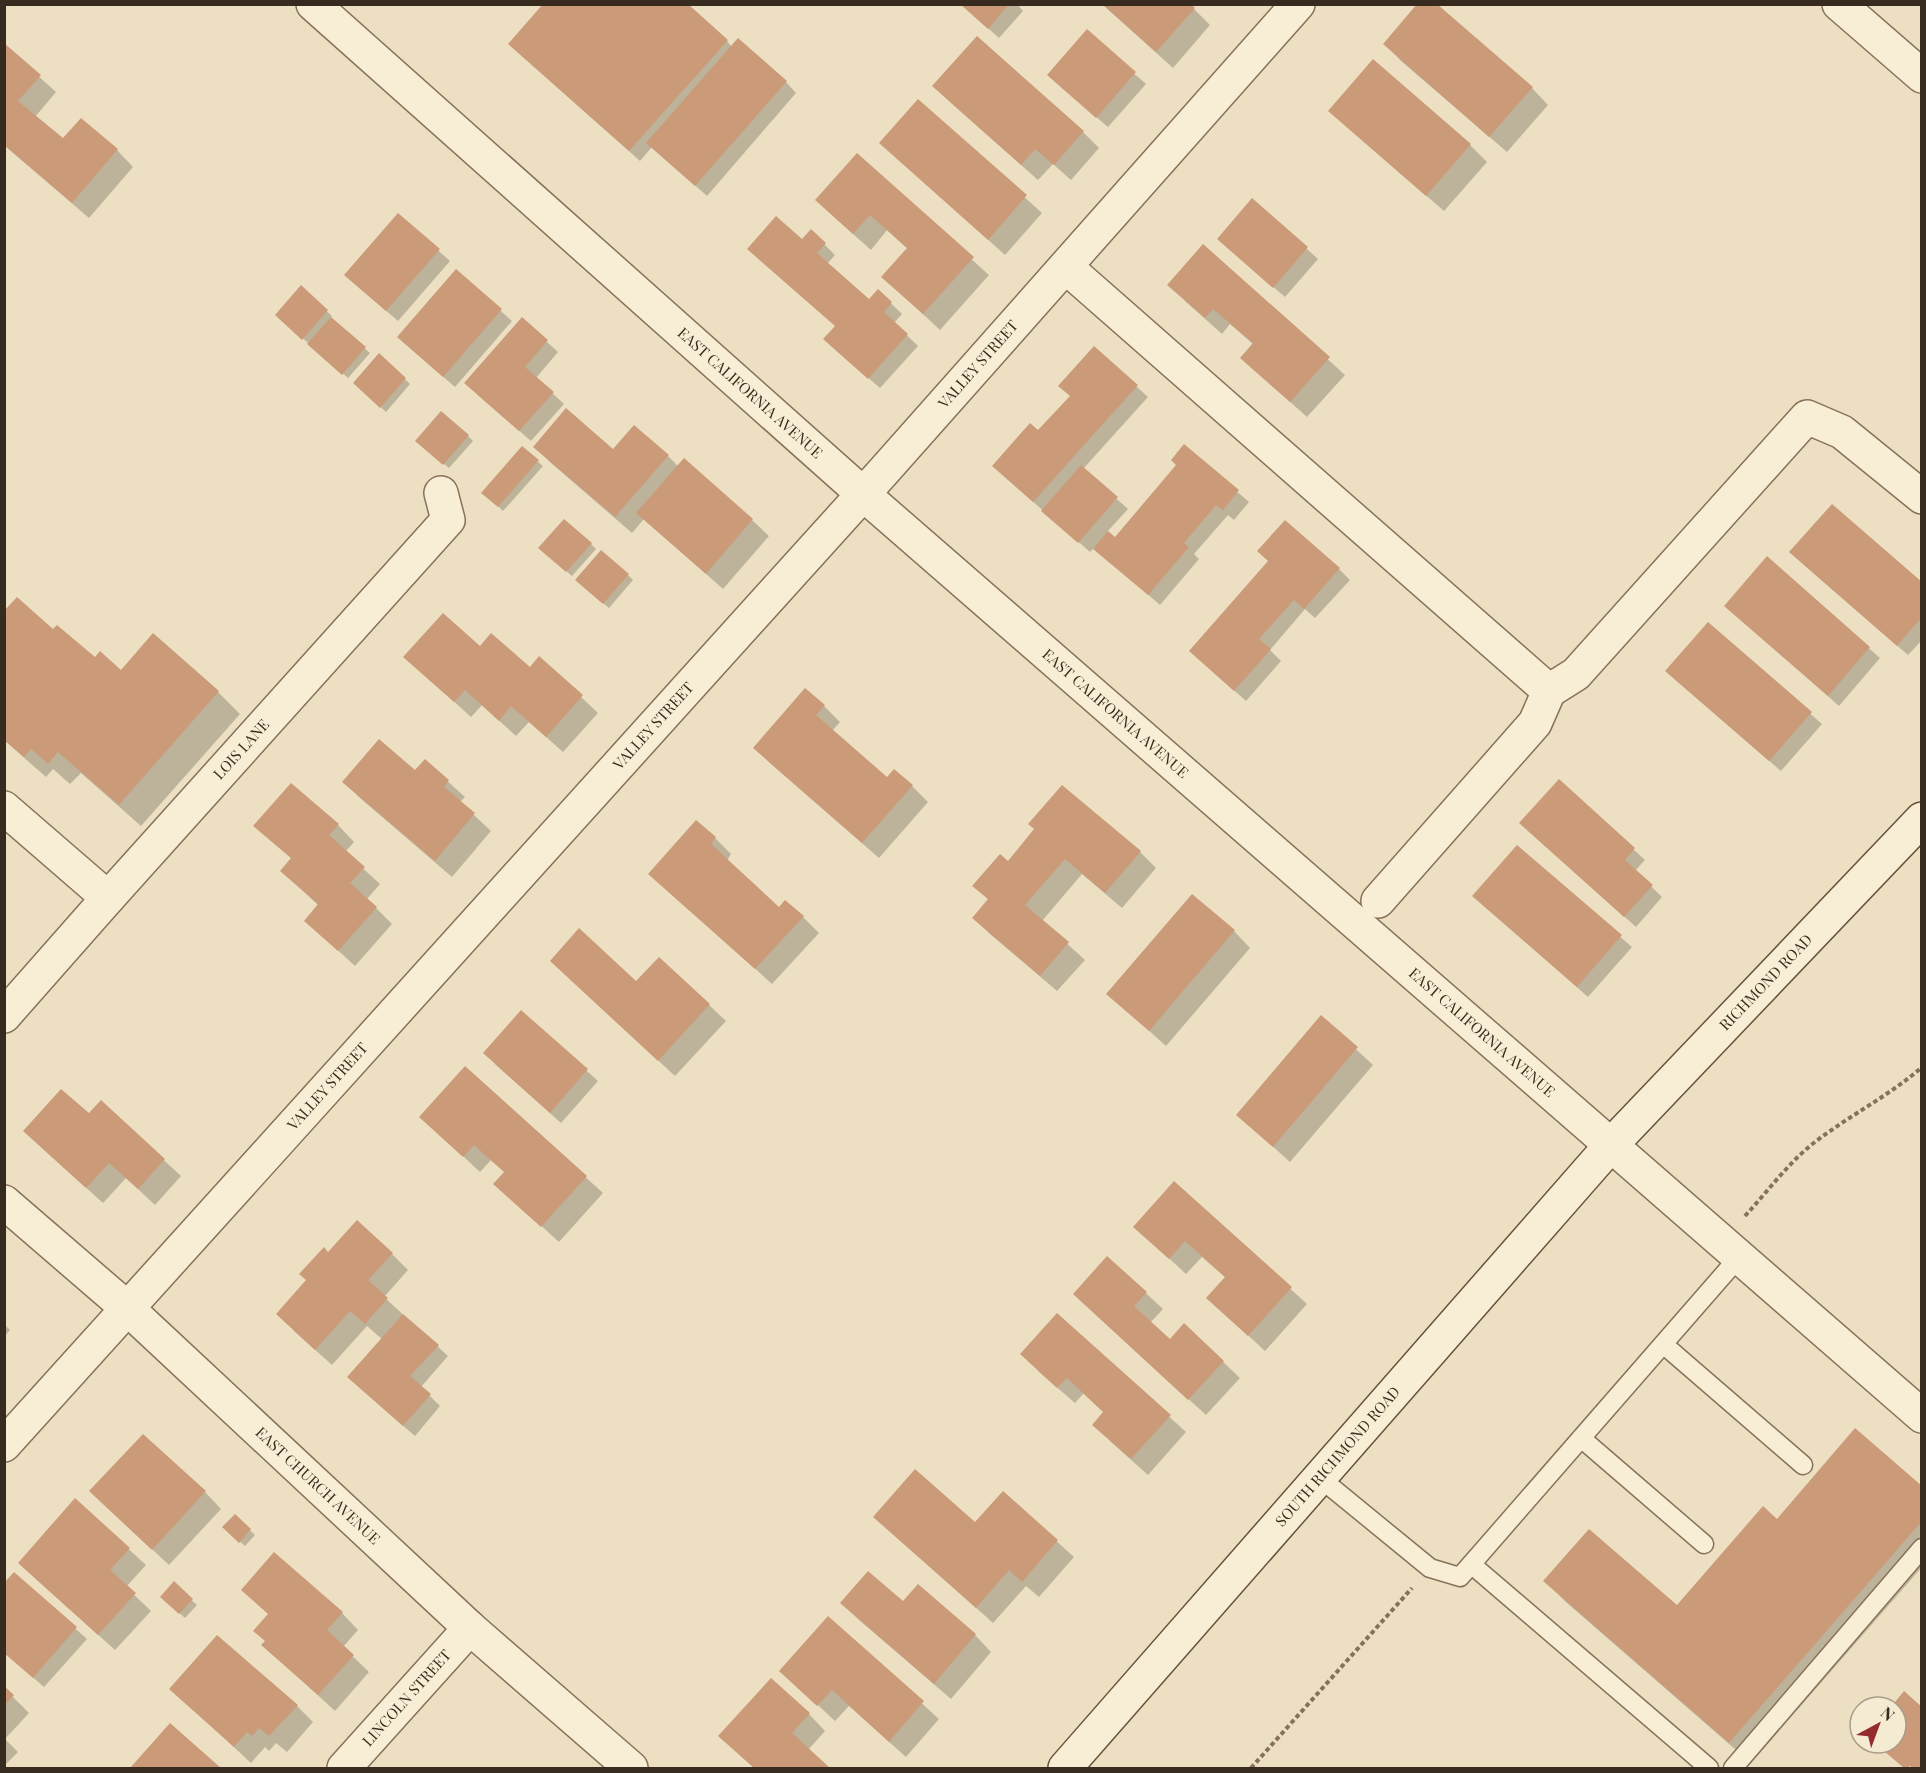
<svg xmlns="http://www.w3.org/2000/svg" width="1926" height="1773" font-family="'Playfair Display',serif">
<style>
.shadow{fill:#0003}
.building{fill:#ca9a79}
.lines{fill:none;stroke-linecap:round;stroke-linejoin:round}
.lane-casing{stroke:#87715a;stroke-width:21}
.street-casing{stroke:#87715a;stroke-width:36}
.secondary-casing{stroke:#68523d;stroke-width:36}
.path{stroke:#87715a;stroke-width:4;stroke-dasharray:4.5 3;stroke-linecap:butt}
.lane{stroke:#f8edd5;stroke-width:18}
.street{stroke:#f8edd5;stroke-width:33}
.secondary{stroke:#f8edd5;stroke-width:33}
.labels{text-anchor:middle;stroke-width:4.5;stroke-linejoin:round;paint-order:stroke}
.street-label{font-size:15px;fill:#372a1e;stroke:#f5ead2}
</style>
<rect width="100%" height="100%" fill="#ede0c2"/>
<path class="shadow" d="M961 4H1017L1023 11 999 38Z
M1102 4H1189L1210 25 1173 68Z
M1435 4 1532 88 1548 105 1507 152 1401 61 1385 44Z
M1087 32 1146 84 1108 127 1060 86Z
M727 41 732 47 786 82 796 93 707 196 652 147 640 161 521 55Z
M4 45 56 92 35 117 63 140 117 150 133 167 89 218 4 145Z
M1373 61 1470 145 1487 162 1444 211 1347 127Z
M918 101 1042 213 1005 255 881 143Z
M950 102 1083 132 1099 148 1071 180 1053 164 1038 180Z
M857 155 989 275 940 330 883 277 908 249 887 230 871 250 833 216Z
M1252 200 1318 259 1285 297 1230 249Z
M398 215 450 261 398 321 357 286Z
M802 241 824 244 835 255 827 264 869 301 878 291 902 314 894 323 918 346 880 388 836 350V327Z
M1203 246 1345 375 1307 417 1259 374 1254 345 1230 324 1222 334 1185 301Z
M456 271 512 321 455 387 410 348Z
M301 287 332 316 330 318 370 353 348 378 282 320Z
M522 319 558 352 536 378 564 404 531 441 477 394Z
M1094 348 1148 397 1083 469 1128 509 1107 532 1115 539 1178 465 1184 446 1249 502 1234 520 1228 515 1194 554 1199 559 1160 605 1094 548 1090 552 1005 477 1039 432 1071 397Z
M379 355 410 384 386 412 360 388Z
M468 436 473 441 449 468 422 445Z
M535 447 613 451 668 456 679 467 752 520 769 536 723 589 644 519 632 533 551 463Z
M522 448 543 466 503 511 488 497Z
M591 544 596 549 572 576 545 553Z
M1767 558 1880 658 1839 706 1737 616Z
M1802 563 1922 584V640L1908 655Z
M1339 569 1350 580 1315 618 1305 609 1270 650 1281 661 1246 701 1201 661Z
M628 575 633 580 609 608 582 585Z
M1708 624 1822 724 1781 771 1678 682Z
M53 631 95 659 121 672 153 636 218 692 240 714 141 826 81 773 70 784 53 769 46 777 4 740Z
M480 648 530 669 540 658 598 713 563 752 529 722 516 736 482 705 471 717 405 657Z
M824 706 840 722 832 731 887 779 912 786 928 802 879 858 771 764 755 748Z
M425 761 465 797 460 802 491 831 452 877 360 798 344 782 415 772Z
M1559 781 1645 860 1635 871 1662 897 1636 927 1532 834Z
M338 825 354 842 345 852 380 884 367 899 392 924 355 966 306 921 319 906 282 871 292 859 255 826Z
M715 838 731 854 727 861 779 909 803 917 819 933 772 984 650 874Z
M1517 847 1632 947 1588 997 1485 907Z
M1140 852 1156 868 1122 908 1082 874 1042 921 1085 960 1057 991 990 934 974 918 989 900 974 885 1008 863Z
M1234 931 1250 948 1166 1046 1108 994Z
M568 977 636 983 709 1005 726 1021 675 1076Z
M522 1012 598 1081 561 1123 495 1064Z
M1321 1017 1373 1065 1290 1162 1238 1115Z
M465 1068 603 1193 559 1242 495 1184 506 1173 491 1160 480 1172 421 1117Z
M101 1102 181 1176 155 1205 126 1178 103 1203 41 1147 89 1115Z
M1174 1183 1307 1304 1265 1351 1208 1298 1226 1278 1202 1257 1186 1274 1135 1227Z
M328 1254H392L408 1270 384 1297 448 1356 421 1387 440 1406 415 1436 360 1388 383 1340 367 1326 332 1365 294 1331Z
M1108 1258 1163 1309 1150 1323 1170 1341 1184 1325 1240 1378 1206 1415 1091 1310Z
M1057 1315 1186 1432 1148 1475 1110 1441 1105 1412 1084 1393 1075 1403 1038 1371Z
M4 1324 10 1330 4 1337Z
M1922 1488V1567L1751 1763 1567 1603 1545 1581 1677 1607 1777 1521Z
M205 1492 221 1509 169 1565 108 1508Z
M1003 1493 1074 1557 1039 1597 1026 1586 993 1623 875 1517 975 1524Z
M75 1500 146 1565 126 1587 151 1611 115 1650 36 1579Z
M235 1516 255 1535 245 1546 224 1527Z
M14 1574 87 1639 44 1687 4 1652Z
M174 1584 197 1605 185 1618 162 1597Z
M842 1603H903L975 1635 991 1652 951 1699 858 1619Z
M342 1613 358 1630 343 1647 369 1672 335 1711 263 1645 266 1641Z
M828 1618 939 1719 906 1757 849 1706 835 1721 781 1671Z
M4 1688 29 1713 5 1739 18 1752 4 1766Z
M171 1689 297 1706 313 1722 287 1752 276 1743 269 1751 265 1747 251 1763Z
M809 1714 825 1731 808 1750 828 1768H754L720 1736Z
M170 1725 219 1768H132Z"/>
<path class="building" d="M543 4H688L728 40 629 151 508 44Z
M960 4H1009L988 29Z
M1102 4H1191L1195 8 1156 52Z
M1417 4H1437L1533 87 1489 137 1383 44Z
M1087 29 1136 72 1096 118 1047 75Z
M977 36 1084 131 1054 165 1035 149 1021 165 932 86Z
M738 38 787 81 695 186 646 143Z
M4 43 41 75 18 101 63 138 81 118 118 149 72 203 4 145Z
M1373 59 1471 144 1426 196 1328 111Z
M918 99 1027 195 988 240 879 143Z
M857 153 974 257 923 314 881 277 907 248 870 215 853 234 815 200Z
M1252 198 1308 247 1273 288 1217 239Z
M398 213 440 249 386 311 344 275Z
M776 216 802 239 811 229 826 243 817 253 869 299 878 289 892 302 884 312 908 334 868 379 823 339 835 326 747 249Z
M1203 244 1330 357 1290 402 1240 358 1253 343 1213 309 1205 318 1167 285Z
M456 269 502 309 443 377 397 337Z
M301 285 328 310 302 340 275 315Z
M331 317 366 347 342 375 307 344Z
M522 317 548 340 525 367 554 392 519 431 464 383Z
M1094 346 1138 385 1033 502 992 466 1030 423 1038 430 1070 396 1058 386Z
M379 353 406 378 380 408 353 383Z
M566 408 613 449 634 425 669 455 615 517 533 447Z
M441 411 469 435 443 465 415 441Z
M1184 444 1239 490 1223 510 1216 505 1184 543 1189 547 1148 595 1093 549 1108 531 1115 537 1176 465 1171 460Z
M522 446 539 460 498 507 481 493Z
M684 458 753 519 706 574 636 513Z
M1081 465 1118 497 1078 543 1041 511Z
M1832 504 1922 582V617L1897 646 1789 552Z
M564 519 592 543 566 572 538 548Z
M1285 520 1340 568 1304 609 1294 600 1259 639 1271 649 1234 691 1189 651 1268 561 1257 551Z
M601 550 629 574 603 604 575 580Z
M1767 556 1870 647 1828 696 1724 606Z
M17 597 53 629 57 625 95 657 100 651 121 670 153 633 219 691 119 805 58 752 48 764 31 749 24 757 4 740V611Z
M443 613 480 646 491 633 530 667 539 656 583 695 546 737 511 706 499 721 465 690 454 702 403 657Z
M1708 622 1812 712 1769 761 1665 671Z
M805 688 825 705 816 715 887 777 894 769 913 785 862 843 753 748Z
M379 739 415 770 425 759 449 780 444 787 475 813 435 861 342 782Z
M1559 779 1635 848 1625 860 1653 885 1624 917 1519 823Z
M291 783 339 824 329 835 365 867 350 883 377 907 338 951 304 921 318 904 280 871 291 858 253 826Z
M1062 785 1141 851 1105 893 1065 859 1025 905 1069 942 1040 976 972 918 988 899 972 886 1000 854 1008 861 1034 829 1028 824Z
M696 820 716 837 711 844 779 907 785 900 804 916 755 969 648 874Z
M1517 845 1622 935 1577 987 1472 896Z
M1192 894 1235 930 1149 1031 1106 994Z
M579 928 636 981 659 957 710 1004 658 1061 550 961Z
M521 1010 588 1069 550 1113 483 1053Z
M1321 1015 1358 1047 1273 1147 1236 1115Z
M465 1066 587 1176 541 1227 493 1184 504 1172 474 1145 463 1157 419 1117Z
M61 1089 89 1113 101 1100 165 1159 138 1189 109 1163 86 1188 23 1131Z
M1174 1181 1292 1287 1248 1336 1206 1298 1225 1277 1185 1241 1169 1259 1133 1227Z
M357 1220 393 1253 368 1280 388 1298 365 1324 350 1311 315 1350 276 1314 306 1280 299 1274 324 1247 328 1252Z
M1107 1256 1147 1292 1134 1306 1170 1339 1184 1323 1224 1361 1188 1400 1073 1294Z
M1057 1313 1171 1415 1131 1459 1092 1425 1103 1412 1067 1378 1057 1388 1020 1354Z
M403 1314 439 1345 410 1376 431 1394 403 1426 347 1377Z
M1855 1428 1922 1486V1521L1729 1743 1543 1581 1589 1529 1677 1605 1763 1506 1777 1519Z
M143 1434 206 1491 152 1550 89 1491Z
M915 1469 975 1522 1003 1491 1058 1540 1022 1582 1009 1570 976 1608 873 1517Z
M75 1498 130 1548 110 1570 136 1593 98 1635 18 1563Z
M235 1514 251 1529 239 1543 222 1527Z
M274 1552 343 1612 327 1630 354 1655 318 1695 261 1645 265 1641 253 1631 268 1614 241 1590Z
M868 1571 903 1601 918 1584 976 1634 934 1684 840 1603Z
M14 1572 77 1627 33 1678 4 1653V1583Z
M174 1581 193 1599 179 1614 160 1597Z
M828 1616 924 1701 889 1742 832 1690 817 1706 779 1671Z
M217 1635 298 1705 269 1736 259 1728 252 1736 247 1732 234 1747 169 1689Z
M771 1678 810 1713 792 1733 830 1768H754L718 1736Z
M4 1686 14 1695 4 1706Z
M1904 1691 1922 1707V1768H1913L1910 1766 1908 1768H1904L1878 1746 1880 1743H1896V1707H1891Z
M170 1723 221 1768H130Z"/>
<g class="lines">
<g class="lane-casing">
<path id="lane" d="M1663 1344 1803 1465
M1581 1438 1704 1544
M1320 1478 1430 1568 1460 1577 1739 1257
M1471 1564 1709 1768
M1733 1768 1922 1548"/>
</g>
<g class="street-casing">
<g id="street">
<path id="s1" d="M313 4 863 494 1922 1416"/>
<path d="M1839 4 1922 76"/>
<path d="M1066 267 1549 691 1576 674 1807 417 1842 432 1922 497"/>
<path d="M4 808 108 898"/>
<path d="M1378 901 1535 723 1549 691"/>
<path id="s2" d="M4 1016 108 898 448 520 441 493"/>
<path id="s3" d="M4 1202 127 1308 470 1628 631 1768"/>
<path id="s4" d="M4 1445 883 472 1298 4"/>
<path id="s5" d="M344 1768 470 1628"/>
</g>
</g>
<g class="secondary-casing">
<g id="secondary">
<path id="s6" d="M1065 1768 1611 1145 1922 819"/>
</g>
</g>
<path class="path" d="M1745 1216C1768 1191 1789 1162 1815 1142 1850 1115 1889 1096 1922 1067
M1251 1768 1412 1588"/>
<use href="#lane" class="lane"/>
<use href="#street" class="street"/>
<use href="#secondary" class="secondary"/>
</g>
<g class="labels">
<g class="street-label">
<text dy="5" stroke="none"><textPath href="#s4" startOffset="1455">VALLEY STREET</textPath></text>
<text dy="5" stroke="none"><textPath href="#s1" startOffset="585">EAST CALIFORNIA AVENUE</textPath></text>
<text dy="5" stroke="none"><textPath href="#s1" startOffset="1071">EAST CALIFORNIA AVENUE</textPath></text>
<text dy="5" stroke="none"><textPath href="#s4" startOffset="969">VALLEY STREET</textPath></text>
<text dy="5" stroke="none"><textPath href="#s2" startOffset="357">LOIS LANE</textPath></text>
<text dy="5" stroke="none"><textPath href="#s6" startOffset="1053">RICHMOND ROAD</textPath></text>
<text dy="5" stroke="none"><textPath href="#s1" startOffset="1557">EAST CALIFORNIA AVENUE</textPath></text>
<text dy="5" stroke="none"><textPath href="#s4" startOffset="483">VALLEY STREET</textPath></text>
<text dy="5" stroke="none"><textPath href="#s6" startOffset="414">SOUTH RICHMOND ROAD</textPath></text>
<text dy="5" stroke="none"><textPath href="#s3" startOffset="423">EAST CHURCH AVENUE</textPath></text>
<text dy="5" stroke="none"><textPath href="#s5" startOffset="94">LINCOLN STREET</textPath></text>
</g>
</g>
<rect width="1926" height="1773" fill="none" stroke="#372a1e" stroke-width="12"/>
<g transform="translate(1878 1725) rotate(41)"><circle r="28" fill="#f5ead2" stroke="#a99d8a" stroke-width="1.5"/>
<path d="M0-4.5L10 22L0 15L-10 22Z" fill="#942b2d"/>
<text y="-9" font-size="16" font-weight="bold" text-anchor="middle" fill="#372a1e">N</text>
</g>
</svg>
